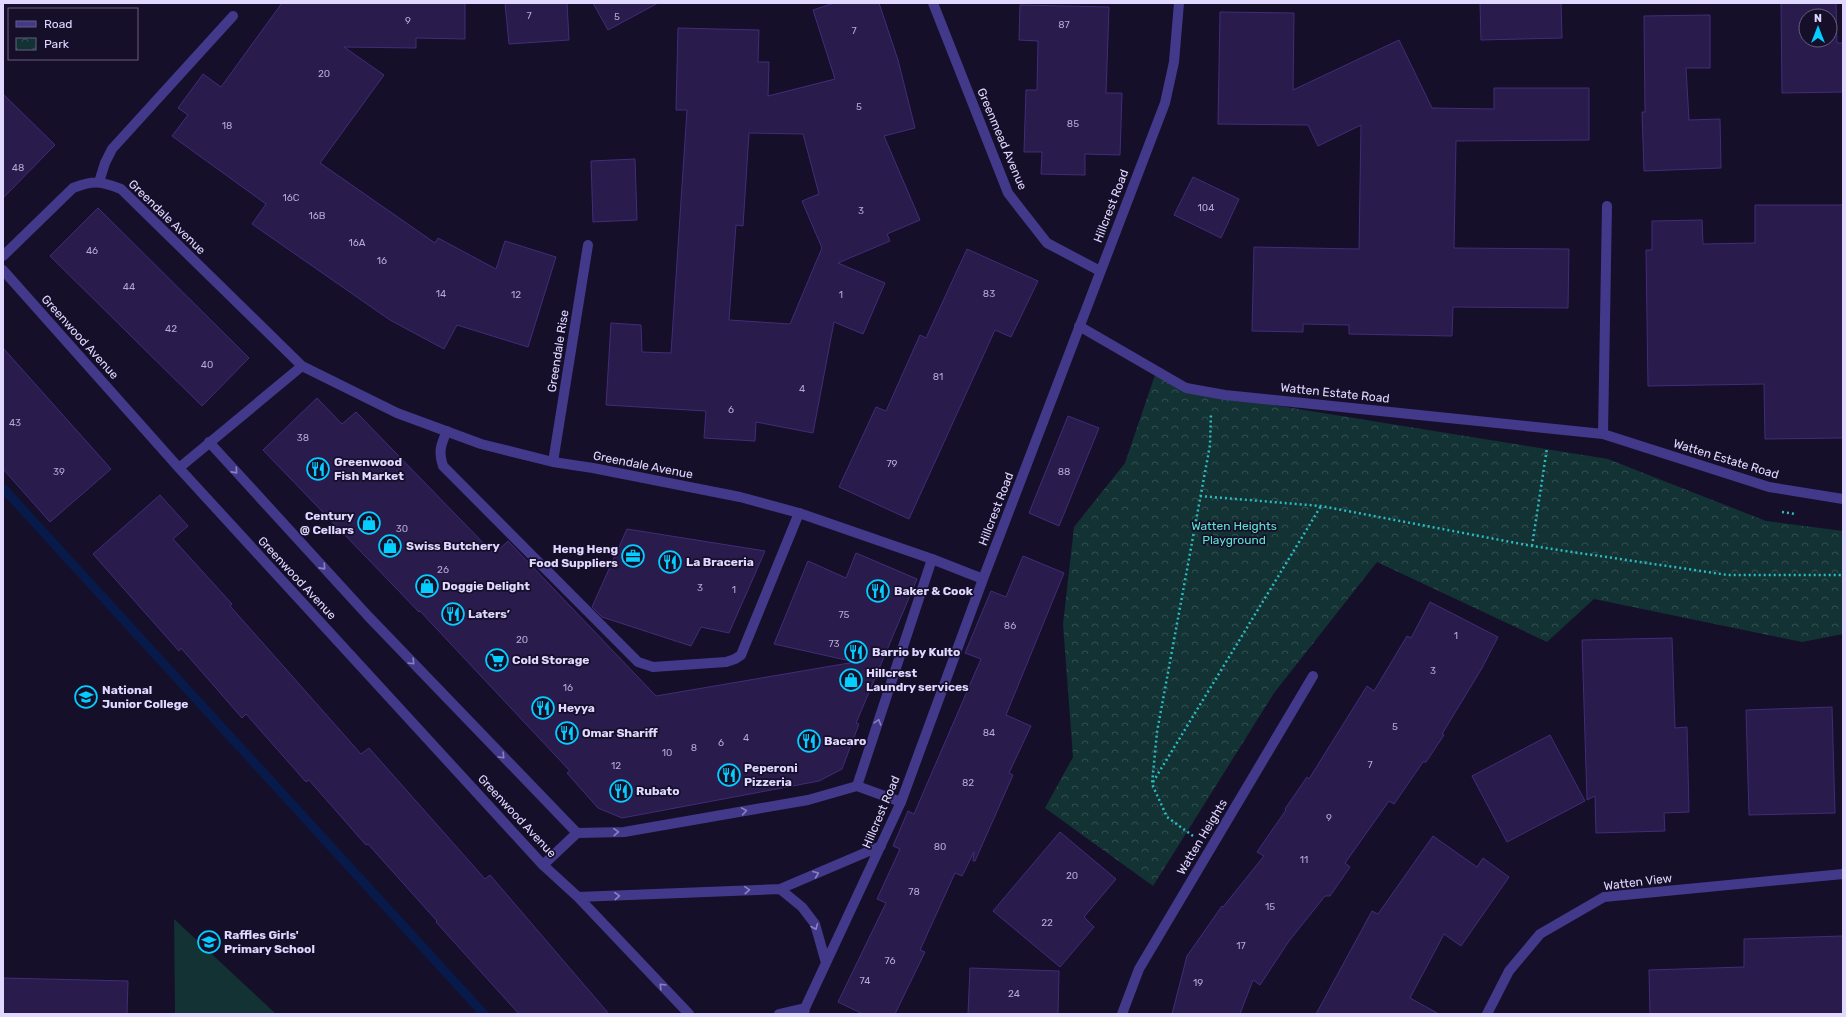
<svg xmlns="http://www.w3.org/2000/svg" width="1846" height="1017" font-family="Rubik,sans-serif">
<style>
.park{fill:url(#park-crowns)}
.garden{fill:#123234}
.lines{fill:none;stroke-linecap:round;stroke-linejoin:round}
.stream{stroke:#081a4a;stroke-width:9}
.building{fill:#291b4c;stroke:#422c79;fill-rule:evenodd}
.path{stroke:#2bbcc1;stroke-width:2.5;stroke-dasharray:2 3;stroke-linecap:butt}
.service{stroke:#43398b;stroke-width:10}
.minor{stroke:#43398b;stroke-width:10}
.oneway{stroke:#8a81bf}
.labels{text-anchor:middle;stroke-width:3.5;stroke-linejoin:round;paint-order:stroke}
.number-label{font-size:10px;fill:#b2a9d2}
.street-label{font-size:12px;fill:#e0d8ff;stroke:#160f2a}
.poi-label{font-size:12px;font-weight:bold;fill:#e0d8ff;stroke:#160f2a;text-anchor:start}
.park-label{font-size:12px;fill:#5ee5d0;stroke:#160f2a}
</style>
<defs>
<pattern id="park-crowns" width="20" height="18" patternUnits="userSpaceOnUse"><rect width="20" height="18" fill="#123234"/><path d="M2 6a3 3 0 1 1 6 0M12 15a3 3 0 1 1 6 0" fill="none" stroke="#344f52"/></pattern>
</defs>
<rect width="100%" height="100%" fill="#160f2a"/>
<path class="park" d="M1156 372 1230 398 1608 459 1766 521 1843 531V634L1802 642 1594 599 1547 642 1377 562 1274 693 1153 886 1045 808 1073 757 1063 624 1074 527 1125 463Z"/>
<path class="garden" d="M174 919 276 1014H175Z"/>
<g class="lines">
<path class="stream" d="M3 488 484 1014"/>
</g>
<path class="building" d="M282 3H465V39L416 38V48L344 47 384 75 320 163 435 243 438 238 496 269 505 241 556 257 528 347 457 325 444 349 390 320 252 224 266 204 172 136 188 115 178 108 203 74 221 87Z
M505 3H567L569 40 509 44Z
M593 3H658L608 30Z
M834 3H879L898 60 915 128 884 136 920 220 887 234 890 241 838 263 885 283 863 334 834 322 813 433 756 422 755 441 704 438 706 411 606 405 611 323 641 325 642 352 671 353 687 110H676L678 28 759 30 758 62H769L768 96 835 79 813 10ZM749 133 803 134 819 194 802 201 822 248 790 324 729 320 736 225 743 226Z
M1480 3H1561L1562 38 1481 40Z
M1781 3H1836L1837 43H1843V92L1782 93ZM1806 16H1830V40H1806Z
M1020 5 1109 7 1106 93H1122L1120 155 1085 154V175L1041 174 1042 152H1024L1026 90H1037L1038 41 1019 40Z
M1220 12 1294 13 1293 90 1399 40 1432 108 1494 109V88H1589V140L1456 141 1454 248 1569 249 1568 308 1453 307 1452 336 1349 334V325L1303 324V332L1252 331 1254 247 1359 249 1361 125 1318 146 1308 125 1218 124Z
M1710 15V68H1686L1689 120 1720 119 1721 168 1644 171 1642 112H1645L1644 16Z
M3 94 55 145 3 198Z
M635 159 637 220 593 222 591 161Z
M1193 177 1239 199 1221 238 1174 215Z
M1755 205H1843V438L1765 439 1764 384 1648 386 1646 250H1652V221L1702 220 1703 244 1755 243Z
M98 208 249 358 202 406 50 256Z
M967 249 1038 281 1011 337 995 330 909 519 839 487 876 407 886 411 920 335 926 338Z
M3 348 111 469 50 522 3 469Z
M317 398 342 424 356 412 494 554 508 541 656 696 855 662 774 644 808 561 846 578 856 553 917 579 856 723 859 724 842 769 819 781 622 818 598 808 567 773 570 771 420 611 419 612 263 450Z
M1068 416 1099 428 1059 526 1029 513Z
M160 495 188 526 173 539 232 604 230 606 361 754 369 748 485 879 490 875 609 1014H519L436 922 437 921 368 844 366 845 309 780 306 782 246 714 242 718 181 648 179 651 93 554Z
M627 529 765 551 729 633 701 627 691 646 602 617 592 607Z
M1023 556 1064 573 1006 715 1031 726 1009 773 1013 775 975 861H973L974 852 962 876 955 873 920 950 925 952 895 1014H863L838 1002 886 903 877 899 900 849 893 846 908 811 914 814 981 659 965 653 991 591 1006 597Z
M1430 602 1498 637 1482 668 1442 734 1444 735 1426 762H1423L1394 804 1389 801 1345 863 1350 867 1330 896H1325L1289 941 1260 985 1253 980 1240 1014H1172L1187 956 1222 906 1223 907 1264 856 1257 852 1286 810 1285 809 1307 777 1309 779 1367 686 1374 691 1407 636 1411 638Z
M1672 638 1675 728 1687 727 1689 812 1664 813 1665 831 1596 833 1595 796 1587 800 1582 640Z
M1832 707 1835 813 1749 815 1746 710Z
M1550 735 1585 801 1507 842 1472 776Z
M1060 832 1116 879 1084 917 1094 927 1060 967 993 911Z
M1433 836 1477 867 1483 858 1509 877 1461 946 1444 934 1410 998 1439 1014H1316L1372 911 1378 914Z
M1843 936V1014H1650L1649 970 1744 967V939Z
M970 968 1059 971 1058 1014H968Z
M3 978 128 981 127 1014H3Z"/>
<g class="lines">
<path class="path" d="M1200 496 1321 506 1532 546 1728 575H1843
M1782 512 1795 514
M1532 546 1547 448
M1153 782 1321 506
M1193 836 1167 817 1152 784 1157 732 1210 445 1211 413"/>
<path class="service" d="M447 431C441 444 438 452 443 466L638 662 653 667 726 662 735 659 741 655 799 513
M209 442 368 616 577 833
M857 786 932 559
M543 865 577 833 624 832 808 800 857 786 901 802"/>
<path class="minor" d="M933 3 1008 193 1047 243 1100 271
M99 182 105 163 112 149 233 16
M3 256 73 188C93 180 101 181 121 189L302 366 397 413 481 444 553 462 593 468 740 497 799 513 932 559 983 579
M3 270 179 468 543 865 578 897 689 1014
M1079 326 1186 388 1225 395 1603 434 1769 487 1843 499
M1603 434 1607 206
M553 462 588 245
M179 468 302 366
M780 889 802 907 815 924 826 963
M578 897 780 889 881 846
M779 1014 805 1008
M804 1014 805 1008 901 802 983 579 1165 103 1174 62 1179 3
M1122 1014 1139 969 1313 676
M1487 1014 1509 971 1540 934 1604 897 1843 874"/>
</g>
<defs><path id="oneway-chevron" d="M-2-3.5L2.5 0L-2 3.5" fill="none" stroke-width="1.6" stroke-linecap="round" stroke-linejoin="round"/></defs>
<g class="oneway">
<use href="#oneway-chevron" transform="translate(235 471) rotate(48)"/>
<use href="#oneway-chevron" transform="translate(323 567) rotate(48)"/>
<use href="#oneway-chevron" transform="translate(412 662) rotate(46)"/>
<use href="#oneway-chevron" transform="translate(878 722) rotate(-72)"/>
<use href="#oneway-chevron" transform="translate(502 756) rotate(46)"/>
<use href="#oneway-chevron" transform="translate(744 811) rotate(-10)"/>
<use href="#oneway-chevron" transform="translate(616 832) rotate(-2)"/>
<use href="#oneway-chevron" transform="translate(816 874) rotate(-22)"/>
<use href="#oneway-chevron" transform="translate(747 890) rotate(-3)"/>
<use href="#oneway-chevron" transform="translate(617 896) rotate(-3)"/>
<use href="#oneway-chevron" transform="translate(815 927) rotate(67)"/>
<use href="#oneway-chevron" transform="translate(662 986) rotate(-134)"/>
</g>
<defs>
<g id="restaurant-ring" transform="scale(1.15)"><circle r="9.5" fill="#160f2a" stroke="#04ceff" stroke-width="1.5"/><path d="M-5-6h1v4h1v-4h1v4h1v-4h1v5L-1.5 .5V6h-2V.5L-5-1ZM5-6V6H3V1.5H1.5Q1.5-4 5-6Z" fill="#04ceff"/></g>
<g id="shop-ring" transform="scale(1.15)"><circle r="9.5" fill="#160f2a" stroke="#04ceff" stroke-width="1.5"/><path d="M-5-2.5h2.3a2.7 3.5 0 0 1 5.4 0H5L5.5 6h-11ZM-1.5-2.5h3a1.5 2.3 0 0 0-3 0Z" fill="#04ceff"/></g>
<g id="office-ring" transform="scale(1.15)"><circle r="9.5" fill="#160f2a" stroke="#04ceff" stroke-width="1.5"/><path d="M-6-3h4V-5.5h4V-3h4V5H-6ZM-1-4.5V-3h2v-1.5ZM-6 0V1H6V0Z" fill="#04ceff"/></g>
<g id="supermarket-ring" transform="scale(1.15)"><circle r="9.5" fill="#160f2a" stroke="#04ceff" stroke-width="1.5"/><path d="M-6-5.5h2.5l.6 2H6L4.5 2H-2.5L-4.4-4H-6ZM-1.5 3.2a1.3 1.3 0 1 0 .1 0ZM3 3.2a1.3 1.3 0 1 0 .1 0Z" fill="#04ceff"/></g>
<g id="school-ring" transform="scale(1.15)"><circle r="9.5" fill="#160f2a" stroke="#04ceff" stroke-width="1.5"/><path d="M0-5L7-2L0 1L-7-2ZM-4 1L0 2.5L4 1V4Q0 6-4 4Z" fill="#04ceff"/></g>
</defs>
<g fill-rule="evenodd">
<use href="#restaurant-ring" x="318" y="469"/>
<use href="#shop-ring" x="369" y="523"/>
<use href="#shop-ring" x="390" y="546"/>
<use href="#office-ring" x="633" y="556"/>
<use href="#restaurant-ring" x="670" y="562"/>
<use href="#shop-ring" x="427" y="586"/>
<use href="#restaurant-ring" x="878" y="591"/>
<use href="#restaurant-ring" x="453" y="614"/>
<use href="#restaurant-ring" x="856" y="652"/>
<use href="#supermarket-ring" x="497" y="660"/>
<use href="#shop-ring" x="851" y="680"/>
<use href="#school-ring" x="86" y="697"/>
<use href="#restaurant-ring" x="543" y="708"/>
<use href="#restaurant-ring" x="567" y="733"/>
<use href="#restaurant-ring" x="809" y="741"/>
<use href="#restaurant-ring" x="729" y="775"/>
<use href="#restaurant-ring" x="621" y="791"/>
<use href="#school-ring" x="209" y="942"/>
</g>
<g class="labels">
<g class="number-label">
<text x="529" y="19">7</text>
<text x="617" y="20">5</text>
<text x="408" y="24">9</text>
<text x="1064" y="28">87</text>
<text x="854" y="34">7</text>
<text x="324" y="77">20</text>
<text x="859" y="110">5</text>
<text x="1073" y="127">85</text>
<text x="227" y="129">18</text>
<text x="18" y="171">48</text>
<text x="291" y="201">16C</text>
<text x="1206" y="211">104</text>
<text x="861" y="214">3</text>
<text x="317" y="219">16B</text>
<text x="357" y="246">16A</text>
<text x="92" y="254">46</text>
<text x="382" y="264">16</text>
<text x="129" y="290">44</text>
<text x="441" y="297">14</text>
<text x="989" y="297">83</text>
<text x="516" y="298">12</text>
<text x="841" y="298">1</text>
<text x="171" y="332">42</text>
<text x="207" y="368">40</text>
<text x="938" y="380">81</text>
<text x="802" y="392">4</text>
<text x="731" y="413">6</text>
<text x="15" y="426">43</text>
<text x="303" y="441">38</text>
<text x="892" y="467">79</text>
<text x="59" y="475">39</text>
<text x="1064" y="475">88</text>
<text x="402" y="532">30</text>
<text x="443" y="573">26</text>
<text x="700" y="591">3</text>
<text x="734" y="593">1</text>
<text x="844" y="618">75</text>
<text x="1010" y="629">86</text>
<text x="1456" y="639">1</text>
<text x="522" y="643">20</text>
<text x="834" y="647">73</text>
<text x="1433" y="674">3</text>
<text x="568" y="691">16</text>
<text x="1395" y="730">5</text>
<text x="989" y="736">84</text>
<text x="746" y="741">4</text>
<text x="721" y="746">6</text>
<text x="694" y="751">8</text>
<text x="667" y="756">10</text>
<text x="1370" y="768">7</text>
<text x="616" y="769">12</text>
<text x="968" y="786">82</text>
<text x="1329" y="821">9</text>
<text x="940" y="850">80</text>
<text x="1304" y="863">11</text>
<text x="1072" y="879">20</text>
<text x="914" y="895">78</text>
<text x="1270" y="910">15</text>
<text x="1047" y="926">22</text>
<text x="1241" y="949">17</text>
<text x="890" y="964">76</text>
<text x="865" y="984">74</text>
<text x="1198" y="986">19</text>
<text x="1014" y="997">24</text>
</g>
<g class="street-label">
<text transform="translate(1002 139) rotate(67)" y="4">Greenmead Avenue</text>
<text transform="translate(1111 206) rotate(-69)" y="4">Hillcrest Road</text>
<text transform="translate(167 217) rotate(44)" y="4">Greendale Avenue</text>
<text transform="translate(80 337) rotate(48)" y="4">Greenwood Avenue</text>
<text transform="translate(558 351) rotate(-81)" y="4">Greendale Rise</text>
<text transform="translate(1335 393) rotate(6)" y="4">Watten Estate Road</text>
<text transform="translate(1726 459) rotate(17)" y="4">Watten Estate Road</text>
<text transform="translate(643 465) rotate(11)" y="4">Greendale Avenue</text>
<text transform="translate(996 509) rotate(-69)" y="4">Hillcrest Road</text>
<text transform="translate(297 578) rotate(47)" y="4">Greenwood Avenue</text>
<text transform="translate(881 812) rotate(-67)" y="4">Hillcrest Road</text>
<text transform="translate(517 816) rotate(47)" y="4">Greenwood Avenue</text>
<text transform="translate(1202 837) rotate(-59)" y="4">Watten Heights</text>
<text transform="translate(1638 882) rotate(-7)" y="4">Watten View</text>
</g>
<g class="poi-label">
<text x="334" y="466">Greenwood<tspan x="334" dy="14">Fish Market</tspan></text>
<text x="354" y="520" text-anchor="end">Century<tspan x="354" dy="14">@ Cellars</tspan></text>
<text x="406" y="550">Swiss Butchery</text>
<text x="618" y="553" text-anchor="end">Heng Heng<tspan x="618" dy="14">Food Suppliers</tspan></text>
<text x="686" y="566">La Braceria</text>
<text x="442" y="590">Doggie Delight</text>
<text x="894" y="595">Baker &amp; Cook</text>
<text x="468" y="618">Laters’</text>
<text x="872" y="656">Barrio by Kulto</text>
<text x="512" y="664">Cold Storage</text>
<text x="866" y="677">Hillcrest<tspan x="866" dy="14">Laundry services</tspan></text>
<text x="102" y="694">National<tspan x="102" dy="14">Junior College</tspan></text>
<text x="558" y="712">Heyya</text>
<text x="582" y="737">Omar Shariff</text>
<text x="824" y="745">Bacaro</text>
<text x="744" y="772">Peperoni<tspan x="744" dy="14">Pizzeria</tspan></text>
<text x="636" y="795">Rubato</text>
<text x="224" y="939">Raffles Girls'<tspan x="224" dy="14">Primary School</tspan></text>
</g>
<g class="park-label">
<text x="1234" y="530">Watten Heights<tspan x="1234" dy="14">Playground</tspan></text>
</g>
</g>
<rect width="1846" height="1017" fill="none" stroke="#e0d8ff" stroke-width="8"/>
<rect x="8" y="8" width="130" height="52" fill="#160f2a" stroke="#675f7f"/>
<rect x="16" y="21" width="20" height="6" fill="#43398b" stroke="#675f7f"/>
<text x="44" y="28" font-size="12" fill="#e0d8ff">Road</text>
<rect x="16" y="38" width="20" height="12" fill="url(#park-crowns)" stroke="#675f7f"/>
<text x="44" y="48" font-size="12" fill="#e0d8ff">Park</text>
<g transform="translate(1818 28)"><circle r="19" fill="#160f2a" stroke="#675f7f"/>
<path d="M0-3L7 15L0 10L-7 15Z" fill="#04ceff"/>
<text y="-6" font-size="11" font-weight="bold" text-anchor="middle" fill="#e0d8ff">N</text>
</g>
</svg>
